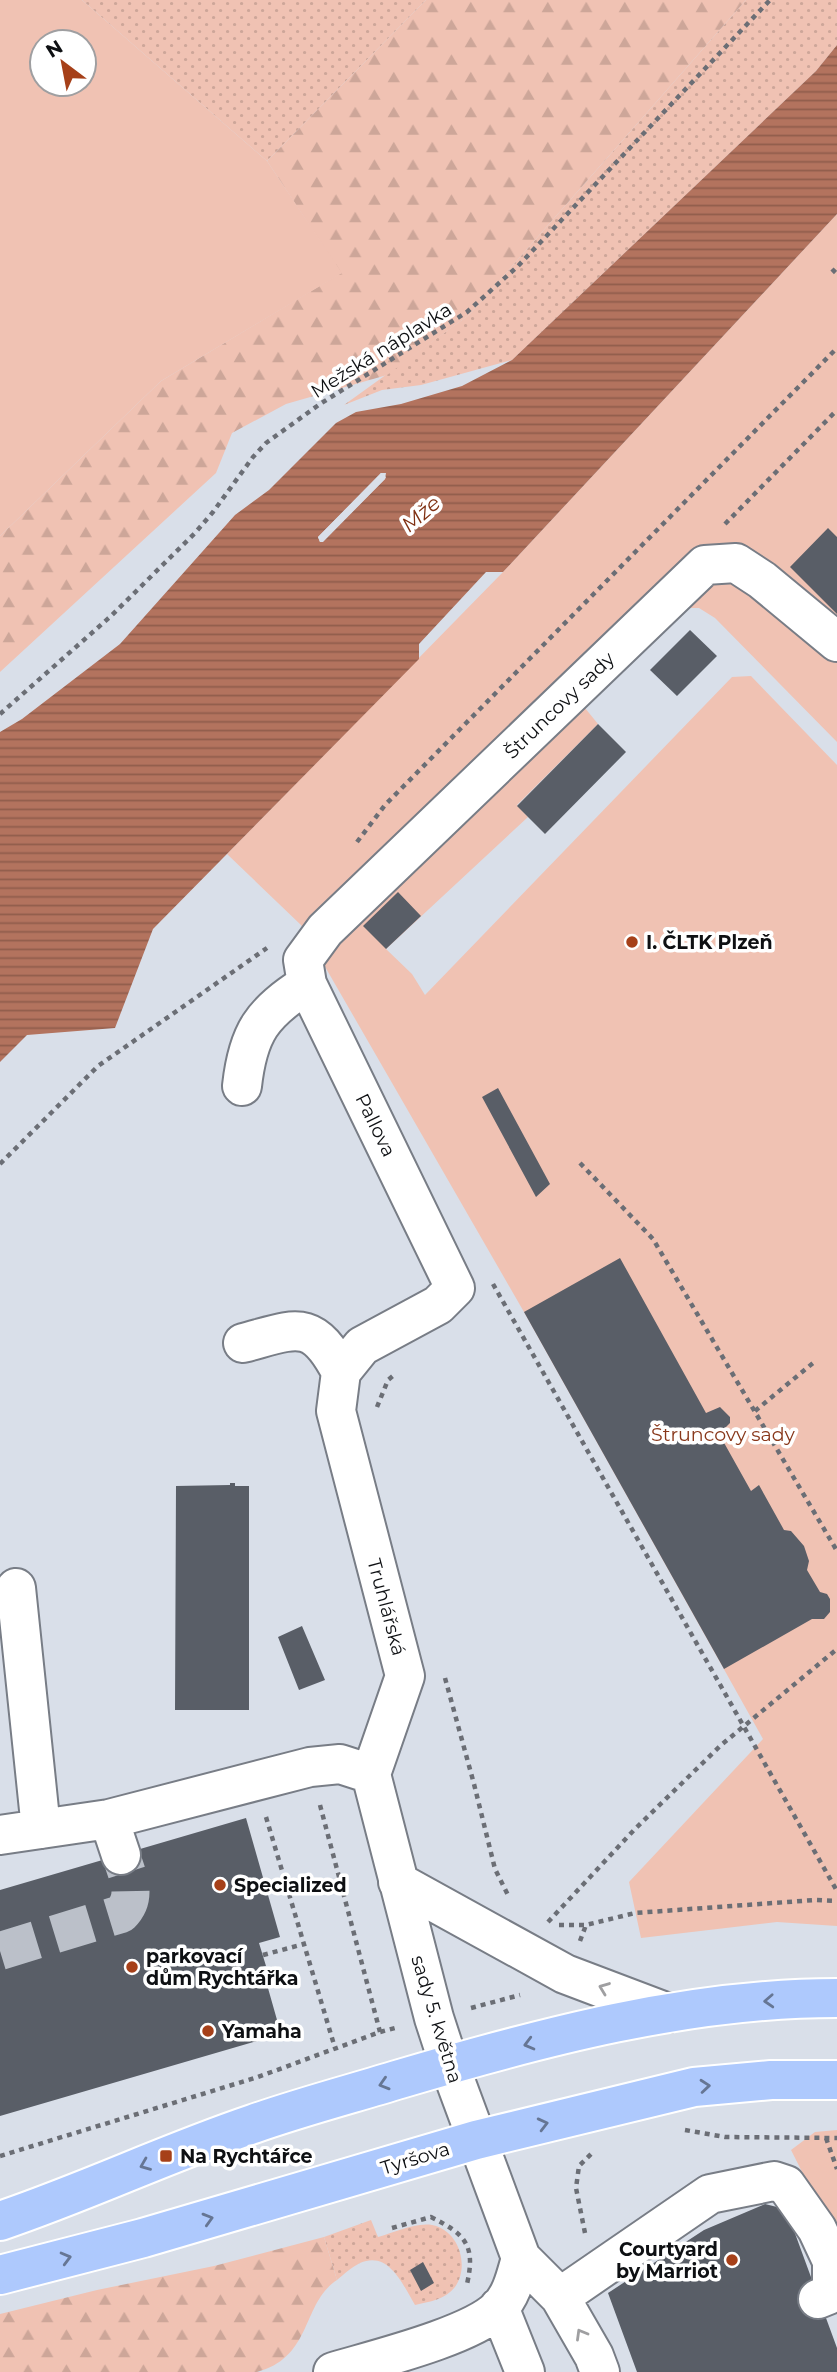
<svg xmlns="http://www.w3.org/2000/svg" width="837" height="2372" font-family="Montserrat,sans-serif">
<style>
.grass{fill:url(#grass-dots)}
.forest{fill:url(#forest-firs)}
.green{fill:#f0c2b3;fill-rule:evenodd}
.water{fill:url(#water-rules);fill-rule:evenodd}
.pier{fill:#d9dfe9}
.building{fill:#595e67}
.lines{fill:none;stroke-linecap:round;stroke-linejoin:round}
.minor-tunnel{stroke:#bbc0c9;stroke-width:38;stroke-dasharray:38 19;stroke-linecap:butt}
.minor-casing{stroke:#787d86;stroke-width:42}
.major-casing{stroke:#fff;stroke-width:42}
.path{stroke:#6b6e75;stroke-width:4.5;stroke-dasharray:5 5;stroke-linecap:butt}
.minor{stroke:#fff;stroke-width:38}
.major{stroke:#aec9fd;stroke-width:38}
.oneway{stroke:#9f9fa1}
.oneway2{stroke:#667694}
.poi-dot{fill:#a64019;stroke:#fff;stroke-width:2.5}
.labels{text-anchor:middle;stroke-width:7;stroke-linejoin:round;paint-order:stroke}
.street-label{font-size:19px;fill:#0e1013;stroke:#fff}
.poi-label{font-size:19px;font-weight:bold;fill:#0e1013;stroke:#fff;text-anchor:start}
.park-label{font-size:19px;fill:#88371a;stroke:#fff}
.water-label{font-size:21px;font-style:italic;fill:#803113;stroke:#fff}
</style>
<defs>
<pattern id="grass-dots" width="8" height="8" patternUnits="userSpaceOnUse" patternTransform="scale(1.75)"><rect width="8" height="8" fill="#f0c2b3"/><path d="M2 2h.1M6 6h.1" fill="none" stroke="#cda699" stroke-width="1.8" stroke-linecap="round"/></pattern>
<pattern id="forest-firs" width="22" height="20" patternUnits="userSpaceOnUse" patternTransform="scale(1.75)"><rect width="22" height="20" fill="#f0c2b3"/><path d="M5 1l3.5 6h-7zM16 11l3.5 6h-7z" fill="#cda699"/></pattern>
<pattern id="water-rules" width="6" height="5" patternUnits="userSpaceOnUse" patternTransform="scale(1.75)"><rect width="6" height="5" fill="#b3735e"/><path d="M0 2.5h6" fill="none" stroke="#905d4c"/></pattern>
</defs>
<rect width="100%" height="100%" fill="#d9dfe9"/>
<path class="grass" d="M82 0H426L267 161Z
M746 0H837V45L816 71 512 360 421 385 382 390 344 405 469 315Z
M371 2220 378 2237C393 2233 416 2222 432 2225 459 2230 470 2266 455 2287 446 2299 429 2302 415 2305 403 2285 389 2250 360 2263 352 2267 344 2274 337 2280L324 2237Z"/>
<path class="forest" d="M426 0H746L469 315 387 375 286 404 232 433 216 473 0 672V536L161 381 341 273 267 161Z
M324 2237 337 2280C301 2304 313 2357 257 2372H0V2314L97 2290 214 2266Z"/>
<path class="green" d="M0 0H82L267 161 342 273 161 381 0 536ZM42 42H84V84H42Z
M837 214V742L715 618 699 608H684L585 708 598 724 517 805 528 817 386 949 412 974 425 995 732 677 751 676 837 765V1926L777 1922 641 1938 629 1882 763 1739 524 1312 301 925 227 854 503 572Z
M837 2130V2241L791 2150 815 2132Z"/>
<path class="water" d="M837 45V214L503 572H486L419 644V659L153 929 115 1028 27 1035 0 1062V732L22 719 120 644 235 515 269 490 336 423 356 412 401 404 462 386 512 360 816 71ZM381 473 386 477 385 479 323 541 320 542 318 537Z"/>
<path class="pier" d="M381 473H386L385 479 323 542H320L318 537Z"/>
<path class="building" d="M828 528 837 537V614L790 567Z
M690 630 717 656 677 696 650 670Z
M598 724 626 752 545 834 517 806Z
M398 892 421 916 386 949 363 926Z
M498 1088 550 1184 536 1197 482 1097Z
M620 1258 706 1413 720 1407 730 1417V1423L726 1427 718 1432 751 1491 759 1485 784 1530 791 1531 804 1546 809 1561 807 1570 820 1592 827 1594 830 1599V1612L824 1619H812L724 1669 524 1312Z
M230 1483H235V1486H249V1710H175L176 1486 230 1485Z
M302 1626 325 1680 299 1690 278 1637Z
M246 1818 280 1937 259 1943 266 1966 262 1967 281 2034 0 2116V1890Z
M765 2204 781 2208 793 2228 837 2348V2372H637L608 2293 704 2230Z
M423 2262 434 2283 421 2291 410 2270Z"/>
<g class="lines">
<path class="minor-tunnel" d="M0 1951 121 1914C139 1896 127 1876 121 1855"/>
<g class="minor-casing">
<path id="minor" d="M242 1086C248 1032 262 1013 307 984
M243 1343C296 1329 312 1317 341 1372
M16 1588 41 1829
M371 1774 405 1676 336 1411 341 1372 362 1346 438 1305 455 1288 307 984 303 960 325 930 705 565 736 563 762 580 837 642
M371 1774 434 2018 449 2064 521 2258 560 2297 594 2356 600 2372
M109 1819 121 1855
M0 1835 109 1819 310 1767 340 1764 371 1774
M398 1882 565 1974 668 2013
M560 2297 710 2194 774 2181 786 2185 817 2229 832 2261V2290L828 2295 818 2299
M499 2307 525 2372
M333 2372C373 2360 472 2336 499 2308 512 2295 516 2275 521 2258"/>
</g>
<g class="major-casing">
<path id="major" d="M0 2221C86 2192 167 2153 253 2124 301 2107 351 2094 400 2079 542 2037 688 1998 837 1998
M0 2275 143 2238 476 2140 694 2087 771 2080H837"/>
</g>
<path class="path" d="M832 269 837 274
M725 524 837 410
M0 714 111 616 195 533 213 512 253 457 266 443 320 404 467 312 518 266 770 0
M357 842 385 805 837 348
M580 1163 653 1239 837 1551
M0 1164 98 1066 267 948
M493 1284 837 1891
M377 1407 388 1380 394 1375
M755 1411 813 1363
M445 1678 474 1784 495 1869 509 1897
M320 1805 380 2032
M266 1817 335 2048
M548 1922 634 1830 720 1746 837 1649
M559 1925H586
M580 1941 586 1925 635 1913 815 1900 837 1901
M263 1955 304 1944
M471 2008 520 1995
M685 2130 725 2137 837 2138
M826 2138 837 2169
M0 2156 258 2077 380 2032 399 2027
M392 2228 431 2217C465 2234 476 2245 467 2284
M585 2233 576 2188 579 2166 594 2151"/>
<use href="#minor" class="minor"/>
<use href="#major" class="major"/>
</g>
<defs><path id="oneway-chevron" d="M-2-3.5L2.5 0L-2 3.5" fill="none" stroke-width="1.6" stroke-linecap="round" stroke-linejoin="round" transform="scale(1.75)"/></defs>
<g class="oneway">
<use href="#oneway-chevron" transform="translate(604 1988) rotate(-159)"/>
<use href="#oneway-chevron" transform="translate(581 2334) rotate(-120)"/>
</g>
<g class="oneway2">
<use href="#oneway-chevron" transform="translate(769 2001) rotate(177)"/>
<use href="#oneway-chevron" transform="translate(529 2044) rotate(165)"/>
<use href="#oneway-chevron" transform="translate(384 2084) rotate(163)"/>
<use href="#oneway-chevron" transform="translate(705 2086) rotate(-5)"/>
<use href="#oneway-chevron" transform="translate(543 2124) rotate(-14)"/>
<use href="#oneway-chevron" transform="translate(145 2165) rotate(158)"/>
<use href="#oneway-chevron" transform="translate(208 2219) rotate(-16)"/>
<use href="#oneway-chevron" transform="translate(66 2258) rotate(-15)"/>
</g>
<g class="poi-dot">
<circle cx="632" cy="942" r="7"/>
<circle cx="220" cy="1885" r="7"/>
<circle cx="132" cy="1967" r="7"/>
<circle cx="208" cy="2031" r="7"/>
<rect x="159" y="2149" width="14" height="14" rx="3.5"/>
<circle cx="732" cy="2260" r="7"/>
</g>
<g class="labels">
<g class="street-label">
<text transform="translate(381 350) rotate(-32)" y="7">Mežská náplavka</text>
<text transform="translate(559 705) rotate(-44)" y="7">Štruncovy sady</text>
<text transform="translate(376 1125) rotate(64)" y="7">Pallova</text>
<text transform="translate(387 1607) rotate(75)" y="7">Truhlářská</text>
<text transform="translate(437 2019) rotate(73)" y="7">sady 5. května</text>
<text transform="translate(415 2158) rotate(-17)" y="7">Tyršova</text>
</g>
<g class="poi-label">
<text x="646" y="949">I. ČLTK Plzeň</text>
<text x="234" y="1892">Specialized</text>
<text x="146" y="1963">parkovací<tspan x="146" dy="22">dům Rychtářka</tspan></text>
<text x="222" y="2038">Yamaha</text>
<text x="180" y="2163">Na Rychtářce</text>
<text x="718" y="2256" text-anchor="end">Courtyard<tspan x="718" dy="22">by Marriot</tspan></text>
</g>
<g class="park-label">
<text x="723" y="1441">Štruncovy sady</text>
</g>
<g class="water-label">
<text transform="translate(421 514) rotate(-40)" y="7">Mže</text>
</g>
</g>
<g transform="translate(63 63) rotate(328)"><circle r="33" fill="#ffffff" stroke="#9f9fa1" stroke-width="2"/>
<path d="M0-5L12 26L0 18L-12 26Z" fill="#a64019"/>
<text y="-10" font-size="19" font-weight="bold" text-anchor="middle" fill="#0e1013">N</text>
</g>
</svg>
